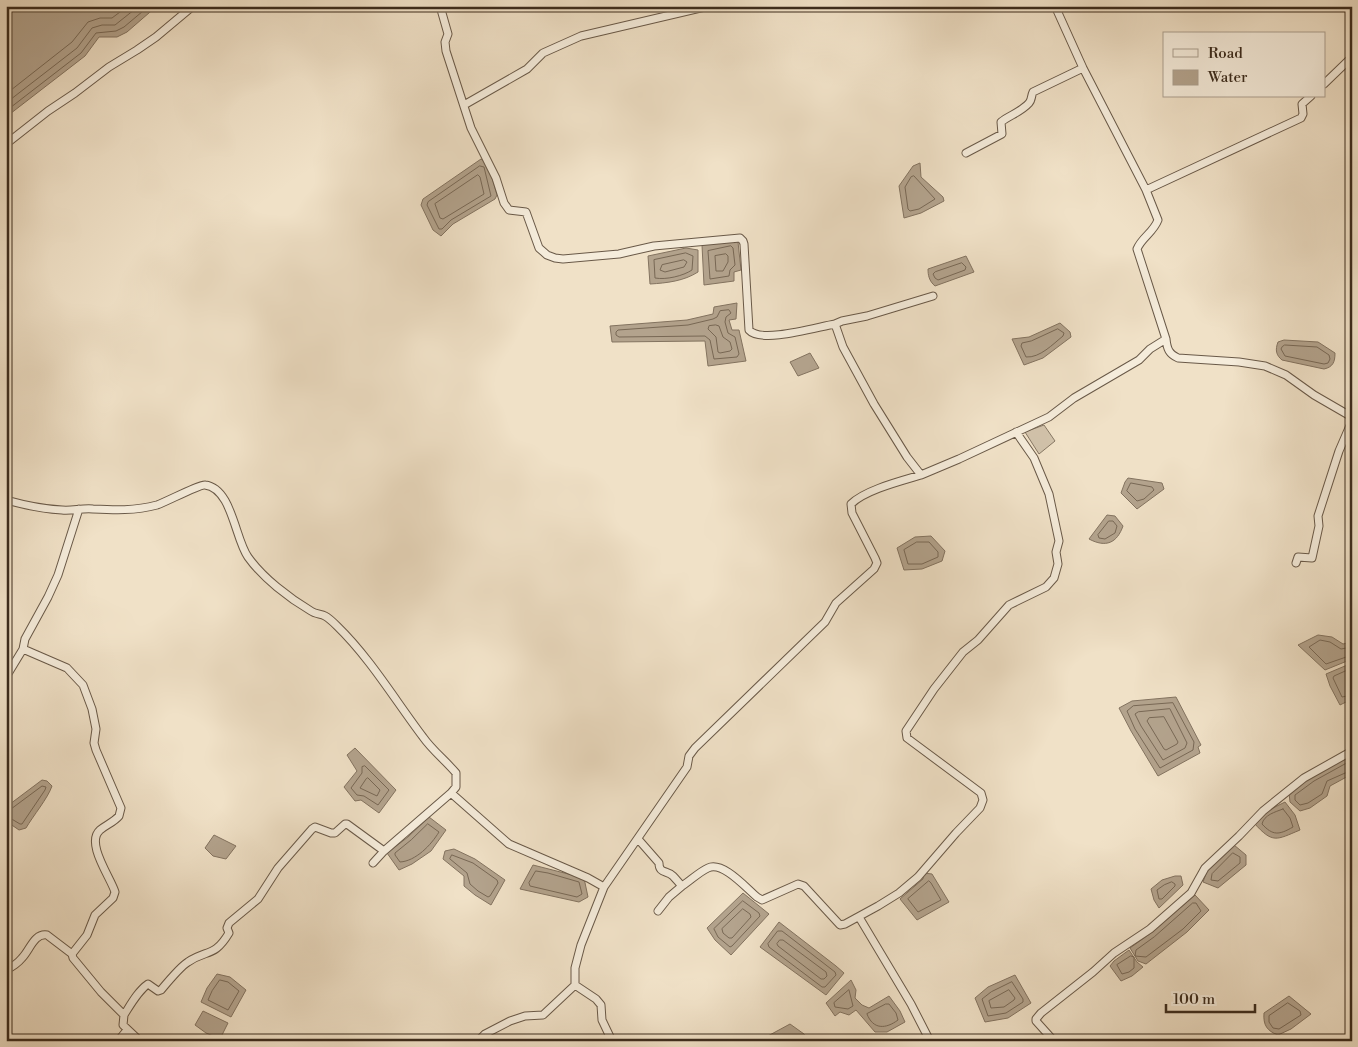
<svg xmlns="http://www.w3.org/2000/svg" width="1358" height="1047" font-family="'Libre Bodoni',serif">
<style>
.green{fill:#d1c2aa;stroke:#867764}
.water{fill:#b3a38d;stroke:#837360}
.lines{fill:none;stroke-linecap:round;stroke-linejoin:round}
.shore{stroke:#786855;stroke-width:1}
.minor-casing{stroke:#695948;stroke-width:9}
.minor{stroke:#f5ecdb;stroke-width:7}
</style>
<rect width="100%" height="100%" fill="#f0e1c7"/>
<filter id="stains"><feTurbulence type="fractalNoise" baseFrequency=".004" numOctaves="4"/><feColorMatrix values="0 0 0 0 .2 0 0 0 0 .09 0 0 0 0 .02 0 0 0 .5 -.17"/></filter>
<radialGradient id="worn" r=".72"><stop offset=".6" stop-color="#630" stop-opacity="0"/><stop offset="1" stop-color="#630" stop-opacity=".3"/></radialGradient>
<path class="green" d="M1044 425 1055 441 1039 454 1025 432Z"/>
<path class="water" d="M6 6H157L127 32 117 37H99L85 56 6 117Z
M481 159 488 164 497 195 495 199 453 224 441 236 433 230 421 205 423 199Z
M920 163 921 177 943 197 944 201 921 213 904 218 899 186 913 166Z
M733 241 738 242 741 270 734 272V281L704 285 702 245Z
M686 248 698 250V272C684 281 667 283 650 284L648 256Z
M966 256 974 272 935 286C929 281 928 275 928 269Z
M737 303 736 319 729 320 732 330H739L746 361 708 366 705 341 612 342 610 326 687 320 713 314 714 307Z
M1060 323 1070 332 1071 337 1043 358 1024 365 1012 339 1029 337Z
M1284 340 1318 342 1335 353C1335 362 1333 367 1324 369L1282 360C1276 355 1275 350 1278 342Z
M810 353 819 368 798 376 790 362Z
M1128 478 1162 483 1164 489 1137 509 1121 493 1125 482Z
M1107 515 1115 516 1123 526C1117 543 1106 548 1089 539Z
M931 536 945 551 942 561 922 569 904 570 897 548 915 537Z
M1318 635 1332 637 1343 644 1352 642V659L1325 670 1298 645Z
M1352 663V699L1340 705 1330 686 1326 674Z
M1176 697 1201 745 1198 747 1200 753 1158 776 1131 731 1119 708 1132 701Z
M355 748 396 790 379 813 361 800 355 801 344 787 357 771 347 755Z
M1352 755V774L1330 786 1327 796 1310 808 1300 811 1290 802 1289 793 1311 777Z
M42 780 47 781 52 786C48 798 33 816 26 828L19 830 6 821V807Z
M1285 802 1295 815 1300 830C1276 840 1273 844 1254 823L1263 813Z
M429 817 446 830 431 851 412 864 399 870 387 853 408 837Z
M214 835 236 846 226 859 213 856 205 848Z
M1234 845 1246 855V865L1218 888 1203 882 1207 871Z
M454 849 475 859 505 880 491 905 475 895 464 886V876L443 859 445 851Z
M533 865 584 878 588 897 579 902 520 889Z
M924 873 932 874 949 902 917 920 900 899 923 879Z
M1175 876H1181L1183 885 1159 908 1154 900 1151 889 1162 880Z
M743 893 769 914 731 955 715 940 707 928Z
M1195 895 1209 910 1187 932 1146 964 1138 961 1130 948 1151 933Z
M779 922 836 966 844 973 826 995 760 947Z
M1129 950 1137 962 1143 967 1132 976 1121 981 1110 966 1114 961Z
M217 974 230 977 246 990 231 1017 201 1002 207 988Z
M1015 975 1031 1003 1008 1018 985 1022 975 998 988 987Z
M851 980 856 990 855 998 862 1005 869 1008 889 996 900 1011 905 1022 887 1032H875L856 1010 849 1015 840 1012 835 1016 826 1003Z
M1289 996 1311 1014 1291 1029 1278 1035C1267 1031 1263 1025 1264 1013Z
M203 1011 228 1023 220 1039 206 1033 195 1025Z
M790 1024 804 1034 809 1041H768L766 1037Z"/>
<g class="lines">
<path class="shore" d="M6 94 72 42 88 22 100 18H112L128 6
M6 103 77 48 92 28 102 25H115L139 6
M6 111 81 53 96 33 116 31 124 27 149 6
M480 166 484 167 491 196 451 220 442 229H439L427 205 428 202Z
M478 175 480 177 484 194 443 219 440 218 435 204Z
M914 176 935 199 919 209 910 211 908 209 905 187 911 177Z
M731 246 733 248 735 265 730 270 729 276 710 279 708 251Z
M686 253 693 256 692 270C683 276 666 280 655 278L654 260Z
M726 254 728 256V262L723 271H716L715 256Z
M684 260 687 262 684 267 665 272 660 270 662 265Z
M962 263 966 267 965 270 938 280 935 278 933 274 935 272Z
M729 310 731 313 726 317 725 322 728 333 735 337 739 354 737 357 714 359 710 340 705 336 619 337 616 335V332L618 330 688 325 713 319 717 317 720 311Z
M716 325 719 326 723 337 730 342 732 349 730 351 720 353 718 352 716 337 708 329 709 326Z
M1058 329 1064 333 1063 336C1053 344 1040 358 1026 357L1021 346 1022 343 1031 341Z
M1285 345 1317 347 1329 355 1330 359 1328 363 1324 364 1285 356 1281 349 1282 347Z
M1131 483 1152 487 1154 490 1144 499 1137 501 1127 491Z
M1109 521H1113L1117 526 1115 533 1105 539 1099 538 1098 535Z
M917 542H929L938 552V557L922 564H908L904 550Z
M1352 647 1341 649 1330 642 1320 640 1309 647 1326 664 1352 655
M1352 668 1334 676 1333 678 1342 697 1352 695
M1173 703 1194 742 1193 750 1160 768 1135 729 1127 711 1133 706Z
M1170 709 1187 743 1185 748 1163 760 1141 726 1135 714 1138 712Z
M1164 717 1178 742 1177 744 1166 750 1164 749 1147 721 1149 718Z
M1352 760 1314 781 1295 795V800L1300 805 1308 803 1322 794 1327 781 1352 770
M365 766 389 790 378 805 364 796 357 795 351 788 362 773V767Z
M368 778 380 790 377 796 360 788 366 779Z
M1283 809 1290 818 1293 827C1279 835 1273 836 1262 824 1264 815 1275 812 1283 809Z
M6 810 11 809 42 786 46 787 45 790 22 824H20L10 818H6
M428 824 439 832C431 845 416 861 400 862L395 855V853L411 840Z
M1233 853 1240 857V863L1218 881 1211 880 1212 874Z
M452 855 473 863 497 880 498 883 490 896 488 897 478 891 470 884 467 873 450 859Z
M536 871 548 873 579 882 582 894 577 897 530 886 529 883Z
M929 881 931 883 941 900 918 912 908 899Z
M1172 882 1175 884V886L1162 899H1159L1157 890 1164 885Z
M743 901 759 913 760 916 732 946 730 947 718 937 714 929Z
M1193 903H1196L1201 911 1183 929 1146 957 1135 956 1136 950 1154 937Z
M743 909 750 914 751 917 732 938H729L723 933 722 929Z
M778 931H782L835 972 836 975 825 987H822L769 947 768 944Z
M780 940H783L826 972 827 976 824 979H821L778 946 777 944Z
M1131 956 1134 957V968L1129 972 1122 974 1117 965Z
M220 980 228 982 239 991 228 1010 208 1000 212 991Z
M1012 982 1023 999V1002L1006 1013 988 1016 982 999 991 992Z
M849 990 853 1006 848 1009 835 1007 834 1003Z
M1009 990 1015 998 1014 1000 1004 1007 991 1008 989 1001Z
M1288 1003 1300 1011 1301 1015 1279 1029 1273 1028 1269 1022V1016Z
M886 1004H889L896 1013 898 1020C886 1029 873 1030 867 1014Z"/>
<g class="minor-casing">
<path id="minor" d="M440 6 448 34 445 42 446 51 471 128 496 178 504 203 509 210 526 212 539 248 547 255 555 258 563 259 619 254 654 246 740 238 743 241 744 244 749 330C761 344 817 327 835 324
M1055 6 1083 68 1146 190 1158 220C1153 233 1142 237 1137 249L1166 339
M1324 84 1352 57
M464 105 527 69 543 53 581 36 709 6
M6 144 48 111 75 93 109 67 137 50 156 37 193 6
M966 153 1002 134 1001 122C1010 115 1021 112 1029 103 1032 100 1031 96 1033 92L1083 68
M1146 190 1301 118 1303 114 1302 104 1311 96
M933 296 867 316 842 321 835 324 843 347 874 404 907 457 921 475 959 459 1049 417 1074 398 1139 360 1150 349 1166 339C1167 349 1169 354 1178 358L1239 362 1265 366 1286 375 1314 395 1352 417
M6 500C24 505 43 509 62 510 72 511 82 508 93 509 114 510 135 511 157 505 166 502 200 484 205 485 232 488 235 539 248 557 263 578 289 598 311 611 315 614 321 614 325 616 329 618 334 623 337 626 370 658 395 700 423 737 432 750 446 761 456 773V787L451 793
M79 509 58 575 48 597 25 639 23 649 67 668 83 685 92 709 96 729 94 743 96 750 121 808 119 816C114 822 106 825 100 830 85 843 111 878 115 892L113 898 95 915 87 935 72 954 73 958 101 992 124 1015 123 1025 140 1041
M1296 563 1298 557 1312 558 1319 526 1318 516 1339 451 1352 421
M6 677 23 649
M638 839 659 863C659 874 667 870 673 876 676 879 679 883 682 886 690 881 699 872 708 868 723 861 746 888 757 897L762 900 798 884 804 886 840 925 845 924 878 906 899 893 918 877 956 833 980 808 983 800 981 793 907 738 906 731 934 689 963 652 978 640 1009 605 1046 587 1054 578 1058 564 1056 552 1059 541 1049 494 1034 458 1016 432
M373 863 384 851 451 793 509 844 588 878 604 887
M658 911 669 897 682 886
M859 917 911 1004 930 1041
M6 970C12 967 18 963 22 958 30 950 34 933 47 935L72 954
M124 1015C131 1004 138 991 148 984L158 991 161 990C166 984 181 966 188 962 207 949 214 958 229 933L227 928 229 923 258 899 278 868 312 829 315 827 331 833H335L345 824H347L384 851
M118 1041 127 1030
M478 1041 485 1034 510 1021 525 1016 543 1015 575 985
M612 1041 602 1020 601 1005 596 999 575 985V968L581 945 604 887 687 767 689 756 695 748 825 622 836 603 874 569 877 563 875 558 852 513 851 504C865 490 901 481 921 475
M1054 1041 1036 1021V1019L1041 1013 1093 972 1114 953 1150 929 1191 893 1205 868 1239 836 1263 811 1304 778 1352 751"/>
</g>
<use href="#minor" class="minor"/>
</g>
<rect width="1358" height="1047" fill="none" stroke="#f0e1c7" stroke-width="25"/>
<rect x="8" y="8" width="1343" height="1032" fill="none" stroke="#3c2c1d" stroke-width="2.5"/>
<rect x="12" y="12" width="1333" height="1022" fill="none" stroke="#3c2c1d"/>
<rect x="1163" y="32" width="162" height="65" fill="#f5ecdb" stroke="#ab9f8f"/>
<rect x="1173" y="49" width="25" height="8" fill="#f5ecdb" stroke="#ab9f8f"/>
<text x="1208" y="58" font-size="15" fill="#3c2c1d">Road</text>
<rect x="1173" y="70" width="25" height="15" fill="#b3a38d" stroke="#ab9f8f"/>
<text x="1208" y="82" font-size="15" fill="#3c2c1d">Water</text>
<path d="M1166 1004v8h89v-8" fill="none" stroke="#3c2c1d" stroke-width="2.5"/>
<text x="1173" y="1004" font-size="15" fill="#3c2c1d" stroke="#f5ecdb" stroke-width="4" paint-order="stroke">100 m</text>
<rect width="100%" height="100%" filter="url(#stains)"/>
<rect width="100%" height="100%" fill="url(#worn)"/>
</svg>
